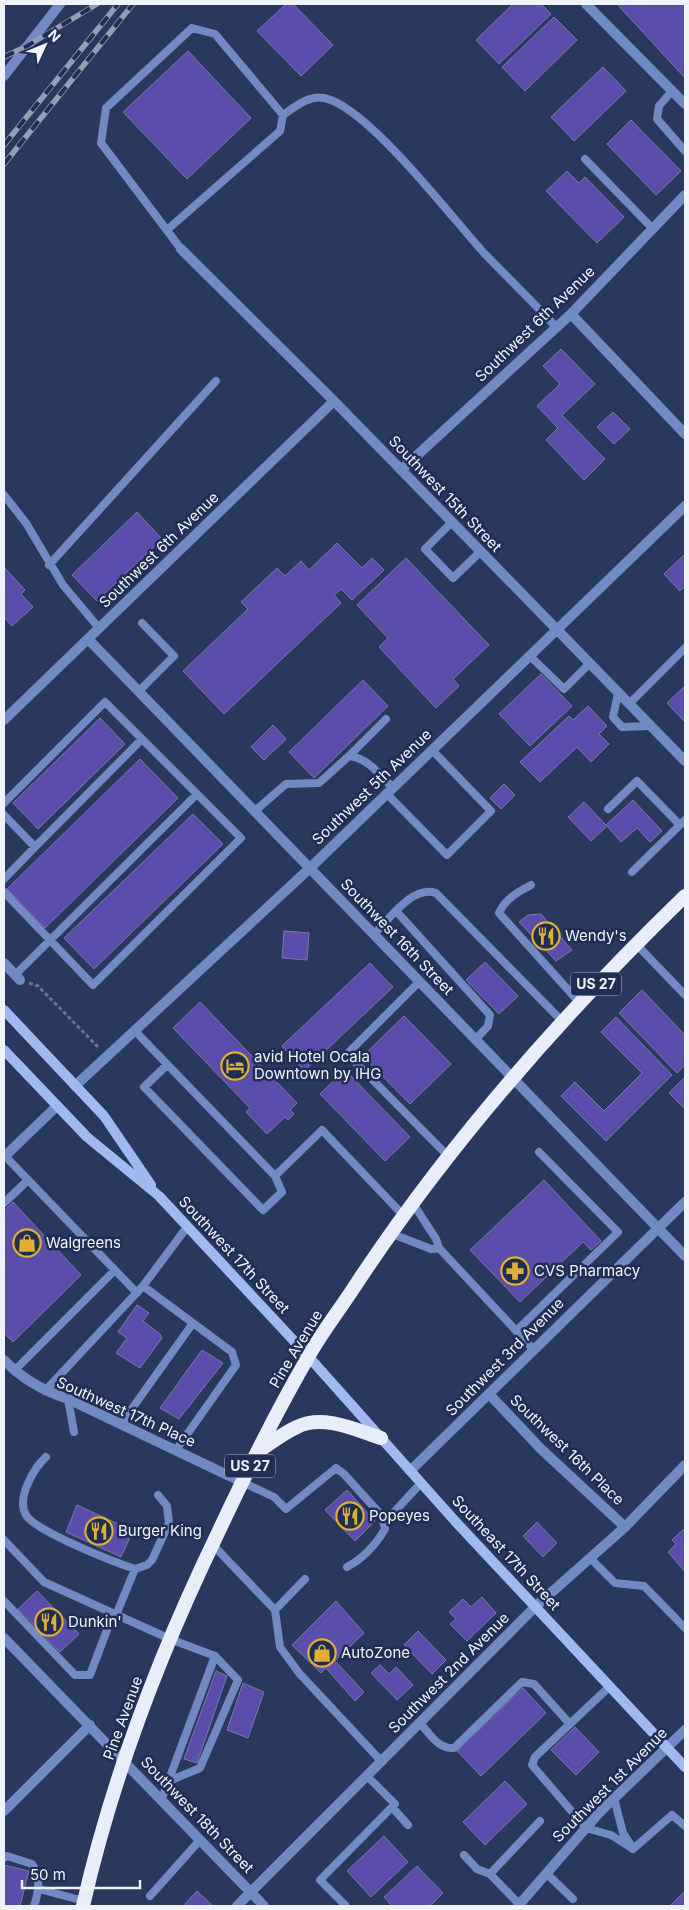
<svg xmlns="http://www.w3.org/2000/svg" width="689" height="1910" font-family="Inter,sans-serif">
<style>
.building{fill:#5a4dac;stroke:#7a78a5}
.lines{fill:none;stroke-linecap:round;stroke-linejoin:round}
.path{stroke:#697591;stroke-width:3;stroke-dasharray:4 2.5;stroke-linecap:butt}
.service{stroke:#718ac4;stroke-width:8}
.minor{stroke:#718ac4;stroke-width:10}
.tertiary{stroke:#718ac4;stroke-width:10}
.secondary{stroke:#a0b9f0;stroke-width:10}
.trunk{stroke:#e8edf9;stroke-width:14}
.rail-casing{stroke:#949eb3;stroke-width:5.5}
.rail{stroke:#1f2e52;stroke-width:4;stroke-dasharray:11;stroke-linecap:butt}
.labels{text-anchor:middle;stroke-width:5;stroke-linejoin:round;paint-order:stroke}
.shield{fill:#1f2e52;stroke:#b0b8c9;stroke-width:1}
.shield-label{font-size:14px;font-weight:bold;fill:#eef3fc}
.street-label{font-size:15px;fill:#eef3fc;stroke:#1f2e52}
.poi-label{font-size:15px;fill:#eef3fc;stroke:#1f2e52;text-anchor:start}
</style>
<rect width="100%" height="100%" fill="#29395e"/>
<path class="building" d="M286 4H293L333 45 301 76 257 31Z
M513 4H541L551 14 499 64 476 40Z
M617 4H685V78Z
M554 17 577 40 525 91 502 67Z
M188 51 251 118 187 179 123 112Z
M603 67 626 91 574 141 551 117Z
M631 120 681 171 656 195 607 144Z
M567 171 579 183 585 177 624 217 597 243 546 191Z
M561 349 595 384 562 415 605 459 584 480 546 440 558 428 537 406 560 384 543 366Z
M613 412 630 429 614 444 597 427Z
M137 512 162 539 97 601 72 575Z
M337 543 362 568 372 558 384 570 352 600 341 589 334 595 341 603 224 714 183 671 248 609 241 602 277 568 285 576 301 561 309 570Z
M685 554V586L680 591 664 574Z
M406 558 489 645 453 679 459 686 436 708 379 647 388 638 357 605Z
M4 567 25 590 21 594 33 607 12 626 4 617Z
M541 674 572 706 530 746 499 714Z
M363 680 388 706 314 778 289 752Z
M685 686V722L667 703Z
M588 706 607 726 599 734 609 744 591 762 577 747 540 782 520 762 569 716 573 720Z
M100 718 125 744 38 829 13 803Z
M273 725 286 739 264 760 251 747Z
M140 759 178 798 45 928 7 889Z
M504 784 515 795 501 809 490 798Z
M633 800 662 831 650 842 637 828 621 842 607 826 591 841 568 817 584 802 606 825Z
M193 814 223 844 94 969 64 938Z
M541 914 572 950 556 961 519 922 528 915Z
M284 931 309 933 307 960 282 958Z
M485 962 518 996 499 1014 466 980Z
M370 963 393 987 304 1071 282 1046Z
M642 990 685 1035V1065L677 1073 619 1013Z
M200 1002 297 1103 290 1110 294 1114 288 1120 285 1117 267 1134 246 1112 250 1108 173 1028Z
M404 1016 451 1064 410 1104 363 1056Z
M616 1017 672 1075 606 1141 561 1096 575 1082 604 1111 642 1073 601 1032Z
M345 1070 410 1137 385 1161 320 1094Z
M685 1077V1109L669 1093Z
M544 1180 601 1241 591 1250 583 1242 520 1302 470 1250Z
M13 1202 81 1275 13 1342 4 1333V1211Z
M137 1305 149 1313 143 1321 160 1334 162 1338 140 1368 116 1353 127 1338 118 1332Z
M202 1350 223 1363 179 1419 160 1408Z
M347 1490 375 1521 355 1541 325 1510Z
M77 1505 133 1531 121 1557 66 1532Z
M537 1522 557 1543 543 1557 523 1536Z
M685 1528V1572L668 1552 676 1544 672 1540Z
M37 1591 79 1634 60 1652 18 1609Z
M482 1597 496 1613 467 1641 450 1624 456 1619 449 1612 463 1599 471 1607Z
M336 1601 364 1633 335 1661 364 1692 355 1701 326 1668 321 1673 292 1645Z
M418 1631 446 1660 432 1674 404 1645Z
M380 1665 389 1674 396 1667 413 1685 397 1700 371 1673Z
M216 1671 227 1676 197 1763 184 1759Z
M243 1683 264 1692 248 1738 227 1730Z
M523 1688 546 1713 481 1776 457 1751Z
M575 1727 599 1752 576 1775 551 1750Z
M505 1781 527 1804 485 1845 463 1822Z
M384 1836 408 1862 371 1897 347 1871Z
M4 1865 29 1871 20 1906H4Z
M417 1866 443 1893 430 1906H392L384 1897Z
M197 1891 213 1906H183Z
M685 1891V1906H670Z"/>
<g class="lines">
<path class="path" d="M29 983 38 986 99 1048"/>
<path class="service" d="M672 91 659 106 657 119 685 151
M283 115C295 107 308 95 324 98 367 106 451 217 484 253 508 278 533 302 556 327
M585 159 653 229
M167 230 280 131 283 115 215 34 192 28 106 108 101 143 181 249
M4 495 26 523 63 585 99 628
M452 522 425 549 453 578 480 552
M49 565 216 381
M530 656 564 689 589 664
M139 691 174 656 142 623
M618 693 613 717 622 727 650 726
M629 704 685 648
M349 756 386 719
M387 794 447 855 491 811 432 750
M4 803 105 702 241 838 93 985 4 892
M608 809 637 781 680 825
M255 811 286 784 319 783 349 756C367 757 381 776 393 788
M4 815 35 847 4 879
M35 847 142 739
M632 872 685 820
M531 885C518 892 505 899 499 913L579 1002
M397 912 490 1015 488 1026 476 1039
M374 934C389 920 412 885 436 893L562 1021
M636 944 685 995
M15 975 197 794
M420 981 347 1054 448 1156
M134 1030 275 1176 322 1130 403 1215
M167 1065 144 1087 263 1210 282 1192 275 1176
M5 1156 137 1293
M4 1203 28 1180
M390 1233 431 1249 439 1248 436 1239 412 1202
M439 1248 534 1350
M143 1286 232 1352 236 1365 176 1450
M516 1331 618 1232 539 1152
M14 1371 115 1270
M45 1391 143 1286 187 1227
M68 1399 74 1432
M121 1424 193 1323
M46 1457C34 1468 16 1498 26 1515 35 1531 114 1562 135 1569L147 1565 152 1560 169 1523 167 1506 158 1495
M242 1482 274 1497 286 1509 336 1468 344 1474 382 1516 385 1529C375 1546 364 1558 347 1567
M384 1523 421 1483
M4 1540 44 1582 170 1639 215 1656 161 1801
M212 1544 275 1610 305 1579
M590 1558 615 1583 644 1586 685 1628
M4 1601 75 1675H90L113 1614
M275 1610 280 1647 299 1673 382 1762
M116 1615 135 1569
M609 1687 535 1757 532 1765 586 1828 611 1835 633 1849
M420 1723C430 1734 438 1749 454 1748L522 1682 534 1684 569 1723
M169 1781 200 1768 238 1680 215 1656
M614 1798 623 1833 632 1847
M392 1807 408 1825
M633 1849 672 1815 685 1826
M464 1855 477 1869 490 1874
M4 1858 7 1856 32 1864C41 1878 39 1891 34 1906
M546 1873 573 1899
M39 1889 84 1901
M150 1896 200 1840
M519 1904 490 1874 540 1821
M346 1906 320 1880 395 1804 367 1776"/>
<path class="minor" d="M586 4 685 104
M181 249 334 401 685 761
M571 314 685 434
M401 470 571 314 685 195
M88 639 685 1256
M4 720 334 401
M4 963 20 980
M75 1086 310 868 685 506
M4 1157 57 1106
M4 1360C22 1379 44 1391 68 1399L242 1482
M489 1394 541 1449 625 1527
M410 1471 685 1202
M4 1638 264 1906
M4 1811 90 1725
M237 1906 535 1607 625 1527 685 1465"/>
<path class="tertiary" d="M4 76 60 4
M518 1906 599 1813 685 1730"/>
<path class="secondary" d="M4 1010 104 1116 151 1185
M4 1050 87 1137 159 1196 308 1356 455 1521 685 1767"/>
<path class="trunk" d="M257 1452C270 1444 283 1433 297 1427 323 1414 356 1430 381 1438
M83 1906C112 1778 160 1653 217 1535 245 1475 274 1416 307 1359 320 1335 338 1312 353 1289 448 1144 561 1016 685 896"/>
<g class="rail-casing">
<path id="rail" d="M4 57 27 46 97 4
M4 145 118 4
M4 164 133 4"/>
</g>
<use href="#rail" class="rail"/>
</g>
<defs>
<g id="restaurant-ring" transform="scale(1.4375)"><circle r="9.5" fill="#1f2e52" stroke="#e1af34" stroke-width="1.5"/><path d="M-5-6h1v4h1v-4h1v4h1v-4h1v5L-1.5 .5V6h-2V.5L-5-1ZM5-6V6H3V1.5H1.5Q1.5-4 5-6Z" fill="#e1af34"/></g>
<g id="hotel-ring" transform="scale(1.4375)"><circle r="9.5" fill="#1f2e52" stroke="#e1af34" stroke-width="1.5"/><path d="M-6-4.5h1.5V1H6V5H4.5V3h-9V5H-6ZM-4 0a1.8 1.8 0 1 1 3.6 0ZM.5 0V-2.5h3Q6-2.5 6 0Z" fill="#e1af34"/></g>
<g id="shop-ring" transform="scale(1.4375)"><circle r="9.5" fill="#1f2e52" stroke="#e1af34" stroke-width="1.5"/><path d="M-5-2.5h2.3a2.7 3.5 0 0 1 5.4 0H5L5.5 6h-11ZM-1.5-2.5h3a1.5 2.3 0 0 0-3 0Z" fill="#e1af34"/></g>
<g id="pharmacy-ring" transform="scale(1.4375)"><circle r="9.5" fill="#1f2e52" stroke="#e1af34" stroke-width="1.5"/><path d="M-2-6h4v4h4v4h-4v4h-4v-4h-4v-4h4Z" fill="#e1af34"/></g>
</defs>
<g fill-rule="evenodd">
<use href="#restaurant-ring" x="546" y="936"/>
<use href="#hotel-ring" x="235" y="1066"/>
<use href="#shop-ring" x="27" y="1243"/>
<use href="#pharmacy-ring" x="515" y="1271"/>
<use href="#restaurant-ring" x="350" y="1516"/>
<use href="#restaurant-ring" x="99" y="1531"/>
<use href="#restaurant-ring" x="49" y="1622"/>
<use href="#shop-ring" x="322" y="1653"/>
</g>
<g class="labels">
<g class="shield">
<rect x="571" y="972.5" width="50" height="23" rx="4"/>
<rect x="225" y="1454.5" width="50" height="23" rx="4"/>
</g>
<g class="shield-label">
<text x="596" y="989">US 27</text>
<text x="250" y="1471">US 27</text>
</g>
<g class="street-label">
<text transform="translate(535 324) rotate(-44)" y="5">Southwest 6th Avenue</text>
<text transform="translate(445 494) rotate(46)" y="5">Southwest 15th Street</text>
<text transform="translate(159 550) rotate(-44)" y="5">Southwest 6th Avenue</text>
<text transform="translate(372 787) rotate(-44)" y="5">Southwest 5th Avenue</text>
<text transform="translate(397 937) rotate(46)" y="5">Southwest 16th Street</text>
<text transform="translate(234 1255) rotate(47)" y="5">Southwest 17th Street</text>
<text transform="translate(296 1349) rotate(-59)" y="5">Pine Avenue</text>
<text transform="translate(505 1357) rotate(-45)" y="5">Southwest 3rd Avenue</text>
<text transform="translate(126 1412) rotate(24)" y="5">Southwest 17th Place</text>
<text transform="translate(567 1450) rotate(44)" y="5">Southwest 16th Place</text>
<text transform="translate(506 1553) rotate(47)" y="5">Southeast 17th Street</text>
<text transform="translate(449 1673) rotate(-45)" y="5">Southwest 2nd Avenue</text>
<text transform="translate(123 1718) rotate(-70)" y="5">Pine Avenue</text>
<text transform="translate(610 1785) rotate(-45)" y="5">Southwest 1st Avenue</text>
<text transform="translate(197 1815) rotate(46)" y="5">Southwest 18th Street</text>
</g>
<g class="poi-label">
<text x="565" y="941">Wendy's</text>
<text x="254" y="1062">avid Hotel Ocala<tspan x="254" dy="17">Downtown by IHG</tspan></text>
<text x="46" y="1248">Walgreens</text>
<text x="534" y="1276">CVS Pharmacy</text>
<text x="369" y="1521">Popeyes</text>
<text x="118" y="1536">Burger King</text>
<text x="68" y="1627">Dunkin'</text>
<text x="341" y="1658">AutoZone</text>
</g>
</g>
<rect width="689" height="1910" fill="none" stroke="#eef3fc" stroke-width="10"/>
<g transform="translate(45 45) rotate(46)" stroke="#1f2e52" stroke-width="4" paint-order="stroke">
<path d="M0-4L9 19L0 12L-9 19Z" fill="#eef3fc"/>
<text y="-8" font-size="14" font-weight="bold" text-anchor="middle" fill="#eef3fc">N</text>
</g>
<path d="M22 1880v8h118v-8" fill="none" stroke="#eef3fc" stroke-width="2.5"/>
<text x="30" y="1880" font-size="15" fill="#eef3fc" stroke="#1f2e52" stroke-width="4" paint-order="stroke">50 m</text>
</svg>
